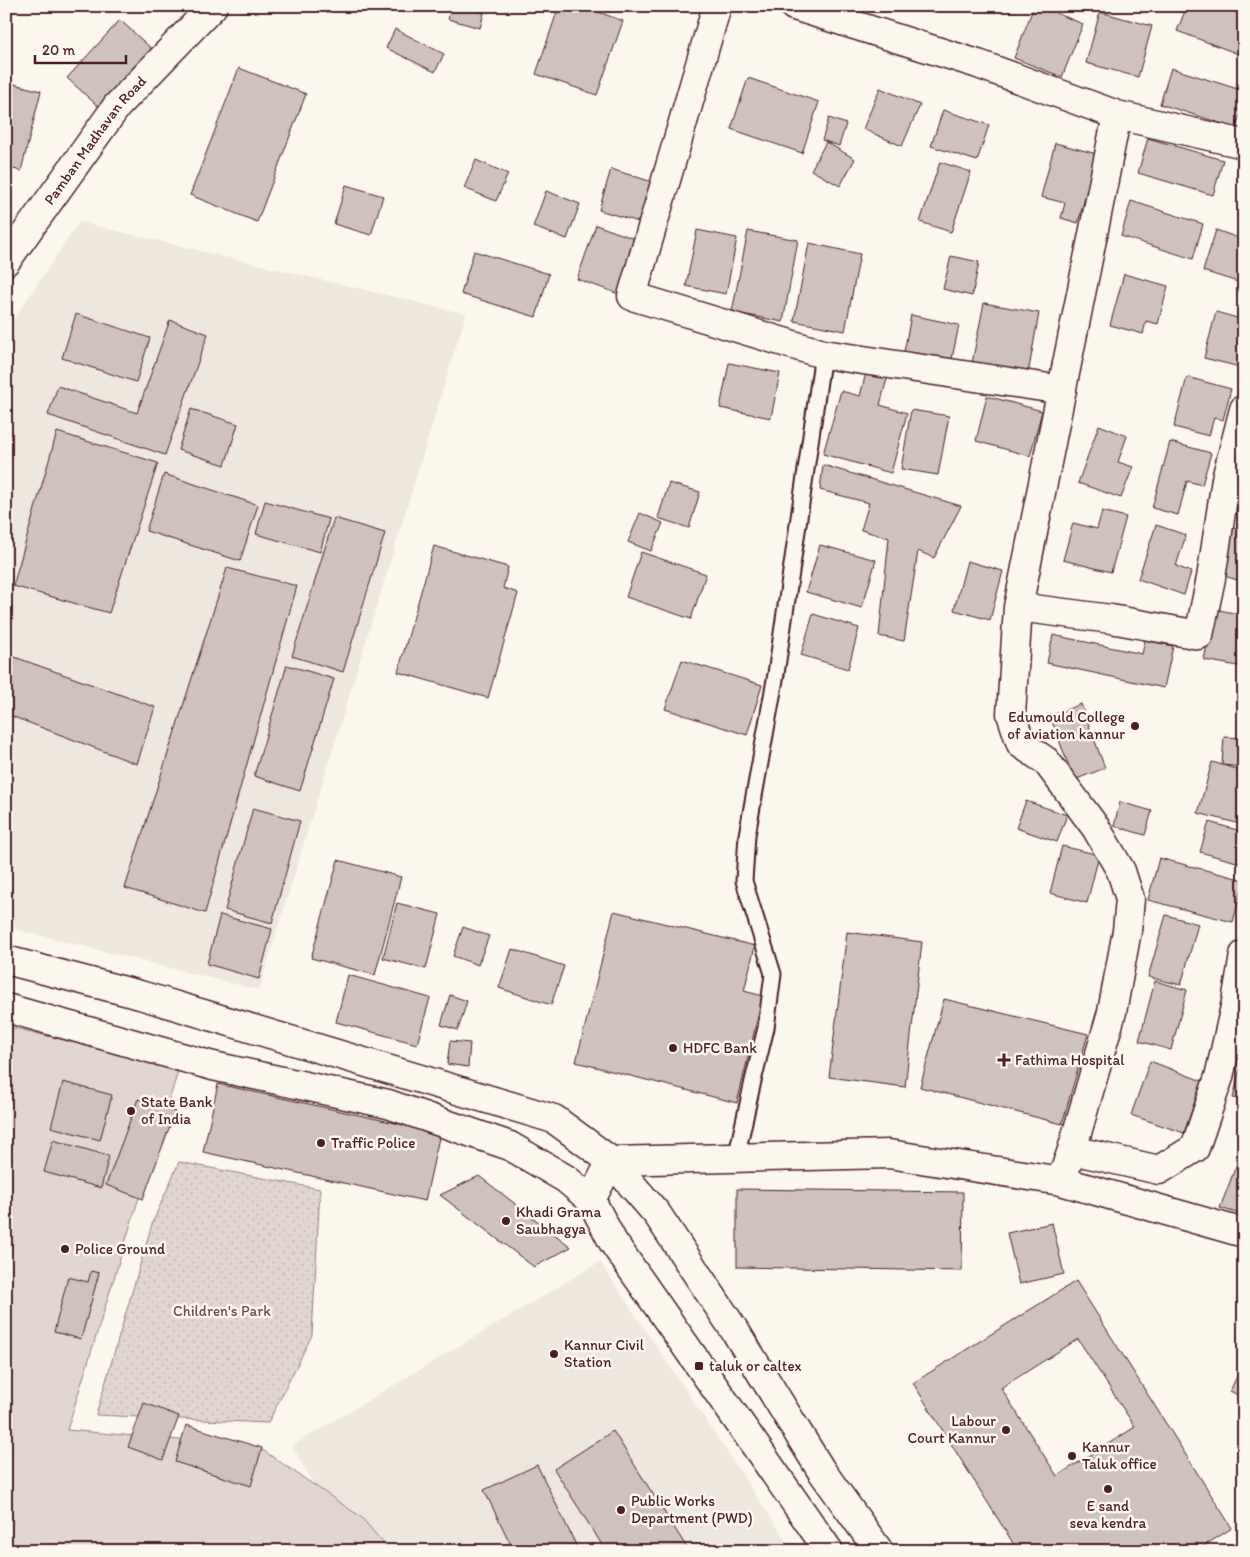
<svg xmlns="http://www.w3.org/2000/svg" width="1250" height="1557" font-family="Itim,sans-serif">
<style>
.built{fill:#eee7de}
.grass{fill:#e2d7d0;stroke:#967b7e}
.park{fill:url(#park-dots);stroke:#967b7e}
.building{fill:#cfc2bc;stroke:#4a1f2b;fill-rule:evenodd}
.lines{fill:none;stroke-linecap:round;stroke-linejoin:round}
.lane-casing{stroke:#4a1f2b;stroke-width:19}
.street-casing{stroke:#4a1f2b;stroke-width:31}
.secondary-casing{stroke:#4a1f2b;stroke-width:31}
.lane{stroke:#fbf7ec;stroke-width:15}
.street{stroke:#fbf7ec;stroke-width:28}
.secondary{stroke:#fbf7ec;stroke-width:28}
.poi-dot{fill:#4a1f2b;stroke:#fbf7ec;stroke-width:2}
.labels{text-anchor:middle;stroke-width:5;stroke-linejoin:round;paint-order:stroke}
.street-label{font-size:15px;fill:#4a1f2b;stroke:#fbf7ec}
.poi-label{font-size:15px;fill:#4a1f2b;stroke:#fbf7ec;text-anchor:start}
.park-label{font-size:15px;fill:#704d54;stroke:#fbf7ec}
</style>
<defs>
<pattern id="park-dots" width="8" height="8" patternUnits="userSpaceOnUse" patternTransform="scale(1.25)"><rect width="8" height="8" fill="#e2d7d0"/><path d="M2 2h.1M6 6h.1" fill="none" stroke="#c3b8b3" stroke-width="1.8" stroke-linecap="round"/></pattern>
</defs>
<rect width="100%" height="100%" fill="#fbf7ec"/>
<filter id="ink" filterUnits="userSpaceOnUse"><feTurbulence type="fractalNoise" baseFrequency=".02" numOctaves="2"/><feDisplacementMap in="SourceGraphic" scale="10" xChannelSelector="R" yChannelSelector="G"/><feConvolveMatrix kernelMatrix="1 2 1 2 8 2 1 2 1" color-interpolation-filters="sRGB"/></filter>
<g filter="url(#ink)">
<path class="built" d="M79 222 466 314 259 990 6 927V331Z
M600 1262 793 1551H353L292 1446Z"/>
<path class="grass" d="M6 1026 179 1068 67 1430 258 1447 361 1517 390 1551H6Z"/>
<path class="park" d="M179 1162 320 1189 312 1335 268 1423 96 1415 152 1224Z"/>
<path class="building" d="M452 6H460L484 13 480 28 448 19Z
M559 6H582L623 21 597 95 536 74Z
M1034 6H1059L1056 13 1083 24 1062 77 1014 58Z
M1187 6H1220L1244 16V56L1177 31Z
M1100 12 1152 26 1138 77 1086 63Z
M120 20 154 51 101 109 67 78Z
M395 29 444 54 435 72 386 48Z
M239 68 306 94 257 222 190 195Z
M1171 68 1244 91V103L1236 128 1160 104Z
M748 78 819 102 802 153 731 129Z
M6 82 41 91 21 171 6 167Z
M880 88 920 105 902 146 863 129Z
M943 110 989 125 977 161 931 146Z
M829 118 846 124 839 146 822 140Z
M1148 138 1223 160 1213 195 1138 173Z
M826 142 855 159 840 186 811 170Z
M1055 143 1097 154 1078 223 1061 218 1065 203 1041 197Z
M476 160 508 174 496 201 464 188Z
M940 162 971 172 951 232 920 222Z
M611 169 662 185 649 225 599 210Z
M346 185 383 196 371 235 334 224Z
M546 191 580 204 567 239 533 227Z
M1131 201 1203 224 1193 259 1121 236Z
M596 225 638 240 619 294 577 279Z
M697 230 737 238 726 294 686 286Z
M1216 230 1244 240V284L1203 271Z
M748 231 798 240 783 322 732 312Z
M809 243 860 254 845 331 794 321Z
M474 251 549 274 536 317 461 294Z
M951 256 979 262 972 296 943 289Z
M1124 274 1168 286 1158 324 1146 321 1143 334 1110 325Z
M984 303 1039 313 1028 374 972 363Z
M1216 312 1244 320V368L1204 358Z
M76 314 150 338 136 382 62 358Z
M911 315 959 325 949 373 902 363Z
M170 320 208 334 165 455 48 415 58 386 137 413Z
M729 363 780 373 771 418 720 408Z
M867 369 888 375 880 405 907 413 891 473 823 454 841 391 860 396Z
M1187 377 1231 389 1223 420 1214 417 1209 436 1174 427Z
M987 396 1042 411 1030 456 976 441Z
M191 409 238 424 225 465 178 450Z
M911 410 949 416 938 475 901 469Z
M1099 425 1127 436 1118 462 1133 467 1121 498 1078 483Z
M57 432 158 463 109 613 13 586Z
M1170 442 1211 453 1202 485 1187 481 1178 515 1152 508Z
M823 465 961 506 934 558 918 551 904 641 879 636 889 538 861 530 869 503 820 490Z
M164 474 258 505 240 561 146 531Z
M1244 476V515L1236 513Z
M669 483 700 492 689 528 658 518Z
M265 501 329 519 320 552 256 534Z
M1102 511 1126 517 1111 572 1063 560 1073 523 1097 529Z
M640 513 663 523 651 551 628 542Z
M334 518 385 533 343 672 292 656Z
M1156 525 1186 535 1176 566 1191 572 1184 595 1138 579Z
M1233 528 1244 531V582L1221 575Z
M820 545 876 560 862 608 806 592Z
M434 546 508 567 503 588 518 593 488 698 398 672Z
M641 552 706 574 691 619 626 597Z
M967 561 1003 571 990 620 954 610Z
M227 568 297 586 205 913 125 888Z
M1214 609 1244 615V667L1204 660Z
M813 614 859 628 848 669 801 655Z
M1053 635 1142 654 1145 640 1173 646 1164 688 1047 663Z
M6 654 155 707 137 764 6 714Z
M682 660 762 685 747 735 665 709Z
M287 665 334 679 300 791 254 776Z
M1081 704 1105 768 1074 780 1050 716Z
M1224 737 1244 738V767L1222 765Z
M1212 762 1244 771V825L1198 813Z
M1026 801 1067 815 1057 842 1016 828Z
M1120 802 1152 811 1145 835 1114 826Z
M253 808 300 821 272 923 225 910Z
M1209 822 1244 832V864L1200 852Z
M1062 846 1099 855 1087 903 1050 893Z
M1159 858 1244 880 1233 922 1148 900Z
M338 860 401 877 375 975 311 958Z
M397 903 440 914 426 969 383 958Z
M614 911 755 946 744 991 763 996 737 1103 576 1062Z
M220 915 272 929 259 979 207 964Z
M1166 915 1198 924 1181 985 1148 977Z
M463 927 489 936 478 965 453 956Z
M847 932 922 942 905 1087 829 1077Z
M512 949 564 966 551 1005 499 988Z
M348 975 430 998 417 1044 336 1022Z
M1155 981 1187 990 1171 1050 1139 1041Z
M450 995 467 1001 458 1030 441 1025Z
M944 999 1088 1034 1062 1124 920 1087Z
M450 1041 470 1043 468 1067 447 1064Z
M1150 1061 1202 1081 1184 1133 1131 1115Z
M1241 1063 1244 1064V1100L1233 1098Z
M63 1082 112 1095 100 1140 51 1127Z
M218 1084 440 1133 425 1201 203 1152Z
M138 1099 175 1112 143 1199 106 1185Z
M53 1140 109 1156 101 1188 44 1172Z
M1239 1158 1244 1159V1215L1220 1208Z
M479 1176 571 1247 534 1267 440 1195Z
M737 1189 963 1192 962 1271 737 1267Z
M1052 1223 1064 1274 1019 1284 1007 1233Z
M91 1271 99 1273 81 1339 54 1332 68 1277 88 1282Z
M1076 1281 1232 1528 1196 1551H1018L913 1383ZM1078 1339 1135 1427 1057 1476 1001 1388Z
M1241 1368 1244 1369V1398L1230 1391Z
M144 1403 179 1416 163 1460 128 1447Z
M186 1425 262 1448 251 1486 175 1462Z
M613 1431 689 1551H606L554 1469Z
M537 1465 579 1551H514L484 1490Z"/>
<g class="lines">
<g class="lane-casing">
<path id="lane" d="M736 1158 753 1081 766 1028 773 974 744 881 747 835 776 674 823 354"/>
</g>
<g class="street-casing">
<path id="street" d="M717 6 632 296 823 354 1062 390
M794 6 978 64 1117 115 1018 607 1011 714 1021 744 1046 761 1096 828 1121 871 1130 899 1127 931 1112 1012 1072 1150 1061 1181
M1117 115 1244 144
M1018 607 1111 619 1199 635 1211 578 1226 479 1244 409
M1072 1150 1159 1170 1195 1148 1219 1077 1236 1002 1244 955
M591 1200 611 1161 889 1154 1061 1181 1244 1233"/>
</g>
<g class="secondary-casing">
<g id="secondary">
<path id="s1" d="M6 261 117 106 213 6"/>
<path d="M6 960 140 995 554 1119 611 1161 657 1214 737 1334 821 1470 879 1551"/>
<path d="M6 1008 213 1066 388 1104 510 1146 566 1179 591 1200 613 1242 829 1551"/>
</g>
</g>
<use href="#lane" class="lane"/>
<use href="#street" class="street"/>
<use href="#secondary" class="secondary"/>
</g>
</g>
<g class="poi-dot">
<circle cx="1135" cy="726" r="5"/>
<circle cx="673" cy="1048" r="5"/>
<path d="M1001.5 1052.5h5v5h5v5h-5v5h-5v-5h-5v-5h5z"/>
<circle cx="131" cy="1111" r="5"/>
<circle cx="321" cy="1143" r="5"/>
<circle cx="506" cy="1221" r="5"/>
<circle cx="65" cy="1249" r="5"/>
<circle cx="554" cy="1354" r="5"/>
<rect x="694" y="1361" width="10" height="10" rx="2.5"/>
<circle cx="1006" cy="1430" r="5"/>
<circle cx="1072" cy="1456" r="5"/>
<circle cx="1108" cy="1489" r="5"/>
<circle cx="621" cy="1510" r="5"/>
</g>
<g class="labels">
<g class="street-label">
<text dy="5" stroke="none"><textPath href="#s1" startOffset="150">Pamban Madhavan Road</textPath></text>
</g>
<g class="poi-label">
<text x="1125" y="722" text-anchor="end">Edumould College<tspan x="1125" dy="17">of aviation kannur</tspan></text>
<text x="683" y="1053">HDFC Bank</text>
<text x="1015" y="1065">Fathima Hospital</text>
<text x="141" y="1107">State Bank<tspan x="141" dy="17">of India</tspan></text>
<text x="331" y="1148">Traffic Police</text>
<text x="516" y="1217">Khadi Grama<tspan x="516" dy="17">Saubhagya</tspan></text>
<text x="75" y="1254">Police Ground</text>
<text x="564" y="1350">Kannur Civil<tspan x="564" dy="17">Station</tspan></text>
<text x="709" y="1371">taluk or caltex</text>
<text x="996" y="1426" text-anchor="end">Labour<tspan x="996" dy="17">Court Kannur</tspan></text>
<text x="1082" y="1452">Kannur<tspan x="1082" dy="17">Taluk office</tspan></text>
<text x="631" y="1506">Public Works<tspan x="631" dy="17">Department (PWD)</tspan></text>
<text x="1108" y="1511" text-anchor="middle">E sand<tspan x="1108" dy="17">seva kendra</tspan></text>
</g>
<g class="park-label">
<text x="222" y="1316">Children's Park</text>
</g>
</g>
<rect width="1250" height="1557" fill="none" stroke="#fbf7ec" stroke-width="25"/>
<rect x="12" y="12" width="1225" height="1532" fill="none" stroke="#4a1f2b" stroke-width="2" filter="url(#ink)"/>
<path d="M35 55v8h91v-8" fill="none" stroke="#4a1f2b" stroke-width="2.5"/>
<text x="42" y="55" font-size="15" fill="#4a1f2b" stroke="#fbf7ec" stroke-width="4" paint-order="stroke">20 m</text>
</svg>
